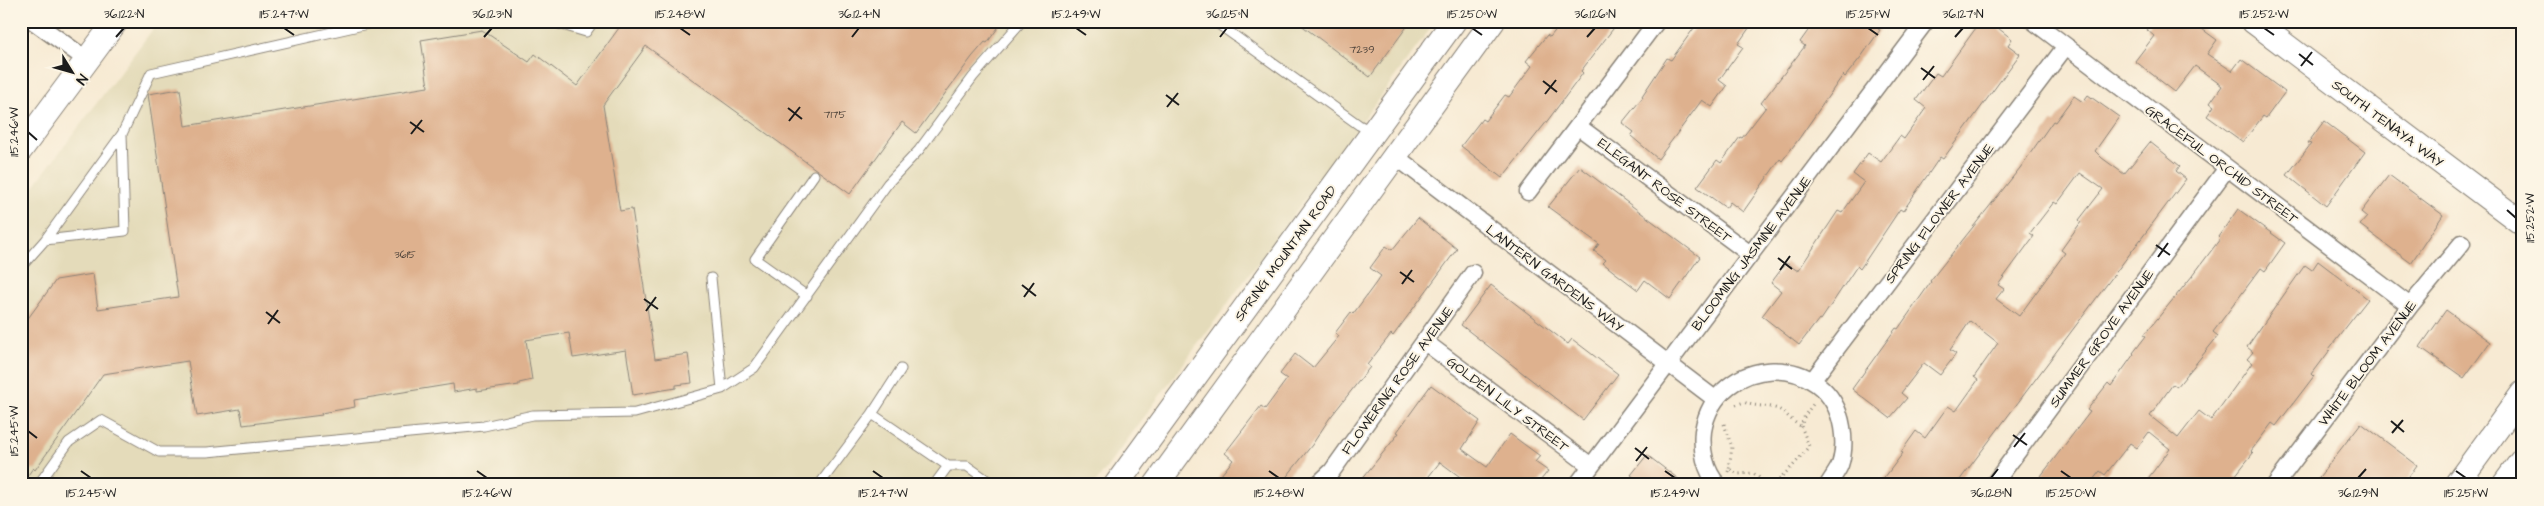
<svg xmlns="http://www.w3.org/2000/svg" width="2544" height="506" font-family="'Architects Daughter',sans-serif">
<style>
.built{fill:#e4dbba}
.building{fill:#deb18e;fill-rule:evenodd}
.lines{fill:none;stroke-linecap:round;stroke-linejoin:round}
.lane-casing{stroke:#8a8378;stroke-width:11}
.street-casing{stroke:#8a8378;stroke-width:19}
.secondary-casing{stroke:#8a8378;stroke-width:26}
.path{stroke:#8a8378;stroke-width:3;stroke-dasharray:1 4;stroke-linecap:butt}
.lane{stroke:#fff;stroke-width:9}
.street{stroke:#fff;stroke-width:16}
.secondary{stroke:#fff;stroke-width:24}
.ticks{fill:none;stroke:#1c1c1c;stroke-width:2}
.labels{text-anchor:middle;stroke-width:4;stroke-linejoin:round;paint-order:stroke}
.number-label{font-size:11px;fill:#4c4138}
.street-label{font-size:14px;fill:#1c1c1c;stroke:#fcf5e5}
.neatline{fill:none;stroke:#1c1c1c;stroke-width:2}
.ticks-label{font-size:12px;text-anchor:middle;fill:#1c1c1c}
</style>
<rect width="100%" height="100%" fill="#fcf5e5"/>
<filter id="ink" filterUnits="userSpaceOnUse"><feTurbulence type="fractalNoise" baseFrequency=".02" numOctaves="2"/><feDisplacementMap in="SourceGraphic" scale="10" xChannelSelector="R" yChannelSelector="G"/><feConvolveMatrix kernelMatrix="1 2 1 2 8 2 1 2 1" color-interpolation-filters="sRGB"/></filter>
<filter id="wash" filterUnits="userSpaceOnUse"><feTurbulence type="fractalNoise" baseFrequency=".0096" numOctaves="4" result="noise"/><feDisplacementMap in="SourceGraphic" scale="20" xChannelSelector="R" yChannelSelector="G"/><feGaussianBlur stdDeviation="1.12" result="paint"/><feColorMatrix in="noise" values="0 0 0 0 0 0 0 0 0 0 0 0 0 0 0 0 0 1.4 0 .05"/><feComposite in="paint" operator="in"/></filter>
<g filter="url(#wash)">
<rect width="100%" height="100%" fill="#f7ead3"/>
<path class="built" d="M159 21H1436L1094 485H21V203Z"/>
<g id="blocks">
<path class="building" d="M624 21H1003L987 43 985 42 972 57 916 133 902 122 850 194 646 46 603 105 620 211 632 209 655 359 688 354 692 383 676 385V388L633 395 626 350 573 358 569 333 526 340 532 380 519 383V385L477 391V388L454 392 453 384 354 400 355 407 321 413 322 415 243 425 240 409 197 416 188 361 103 374 35 470 33 468 21 485V328L56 280 93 274 98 309 178 297 148 94 180 89 185 126 428 87 421 40 482 30 529 62 535 54 577 86Z
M1296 21H1411L1370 77Z
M1563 21H1619L1581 71 1583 73 1548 120 1502 178 1461 146 1482 119 1485 121 1505 95 1509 97 1532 66 1526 61 1547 35 1550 37Z
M1699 21H1754L1738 44 1743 47 1719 80 1727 86 1712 107 1702 100 1658 159 1631 136 1634 132 1622 123 1643 97 1642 96 1667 58 1671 60Z
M1815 21H1883L1878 29 1880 30 1861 57 1845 77 1843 75 1798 140 1782 161 1780 159 1743 212 1730 202 1726 208 1697 187 1717 160 1721 163 1740 137 1742 138 1766 107 1761 103 1805 46 1800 42Z
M1981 21H1989L2012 39 2008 45 2020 54 1943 159 1940 157 1903 211 1900 209 1860 269 1857 266 1821 320 1819 319 1799 345 1762 316 1781 291 1771 283 1786 263 1798 271 1838 211 1842 213 1864 182 1853 174 1868 153 1881 162 1900 136 1904 139 1926 108 1916 100 1936 73 1941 76Z
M2153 21H2191L2217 40 2207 54 2232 71 2241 59 2285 92 2266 118 2263 116 2243 142 2207 116 2214 106 2210 103 2222 86 2217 82 2195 66 2175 92 2135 61 2154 36 2147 30Z
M2088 95 2119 117 2095 151 2102 158 2124 174 2150 142 2180 166 2176 171 2186 179 1956 485H1879L1903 453 1901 452 1916 431 1925 438 1948 406 1956 411 1978 380 1974 377 1998 343 1970 321 1950 350 1956 354 1940 375 1924 363 1901 393 1907 398 1890 418 1852 389 1896 328 1898 329 1931 282 1930 281 2020 168 2053 121 2055 122 2074 96 2083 102ZM2080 173 2103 189 2079 220 2081 222 2061 250 2065 253 2019 316 1996 299 2004 289 1998 285 2034 236 2030 233 2054 202 2057 204Z
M2324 121 2365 152 2326 206 2287 175 2311 144 2308 143Z
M1580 167 1700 257 1670 299 1645 280 1638 290 1613 271 1603 263 1606 260 1594 251 1599 244 1548 207Z
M2389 175 2443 215 2411 263 2360 225 2367 217 2361 212Z
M2238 209 2285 243 2265 271 2261 268 2213 332 2218 336 2177 387 2173 384 2150 416 2178 438 2199 411 2211 420 2252 363 2247 359 2253 352 2247 347 2305 265 2312 270 2318 261 2368 299 2329 349 2330 350 2312 374 2314 376 2276 426 2272 423 2251 451 2253 453 2235 476 2246 485H2143L2170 449 2149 432 2137 448 2130 443 2105 475 2100 471 2089 485H2034L2090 412 2087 410 2108 383 2111 386 2134 354 2133 353 2146 336 2144 335 2193 275 2220 239 2218 237Z
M1418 218 1457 249 1393 336 1391 334 1367 365 1370 367 1329 419 1312 445 1280 485H1213L1233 460 1225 453 1261 406 1265 409 1287 379 1280 374 1295 354 1313 368 1339 336 1335 333 1351 312 1353 314 1381 276 1370 268 1386 246 1392 250Z
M1491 285 1568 344 1572 339 1618 374 1583 420 1461 325Z
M2446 310 2490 342 2464 378 2420 347Z
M1431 385 1480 421 1462 449 1487 467 1510 434 1540 456 1535 462 1548 471 1537 485H1471L1440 462 1422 485H1357L1399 433 1397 432Z
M2361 423 2417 465 2403 485H2313Z
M1647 455 1686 485H1631L1635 478 1631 475Z"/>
</g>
</g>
<g filter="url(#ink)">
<use href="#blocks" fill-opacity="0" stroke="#8a8378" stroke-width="1"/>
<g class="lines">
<g class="lane-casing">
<path id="lane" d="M369 21 372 23 396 21
M549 21 586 32 594 21
M1214 21 1359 125 1373 132
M45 240 122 134
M21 267 45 240 125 231 122 134 151 73 372 23
M711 278 722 389
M807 296 755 259 814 175
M872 414 948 466H967L994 485
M38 485 69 442 101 420 159 452H207L484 426 533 415 635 413 722 389 754 368 888 183 919 150 973 77 1022 21
M819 485 872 414 901 369
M934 485 948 466"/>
</g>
<g class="street-casing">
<path id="street" d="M33 21 87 60
M2033 21 2410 306
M1579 127 1750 254
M1395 156 1715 399
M1528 192 1657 21
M1425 342 1591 466
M1812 381 2066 46
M1317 485 1332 471 1473 273
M1577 485 1926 21
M1718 485C1705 471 1701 449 1703 431 1716 353 1829 349 1842 427 1844 439 1844 453 1840 465 1837 472 1832 478 1828 485
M1993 485 2227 168
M2275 485 2410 306 2462 243"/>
</g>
<g class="secondary-casing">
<path id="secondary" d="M2253 21 2523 224
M21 149 116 21
M1116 485 1454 21
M1156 485 1493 21
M2456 485 2523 393
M2504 485 2523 459"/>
</g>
<path class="path" d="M1736 405 1744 402C1754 407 1765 405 1775 408 1786 411 1791 422 1801 426
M1724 424 1732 447 1729 469
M1728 472 1729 469 1738 474 1753 473 1769 485C1785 476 1798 461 1809 446L1801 426 1805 415 1814 403"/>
<use href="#lane" class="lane"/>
<use href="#street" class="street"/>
<use href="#secondary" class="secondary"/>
</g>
</g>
<path class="ticks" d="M284 28 294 35M680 28 690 35M1076 28 1086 35M1472 28 1482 35M1868 28 1878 35M2264 28 2274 35M116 37 124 28M484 37 492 28M852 37 859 28M1220 37 1227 28M1587 37 1595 28M1955 37 1963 28M2299 54 2313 65M2301 66 2312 52M1921 68 1935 78M1923 80 1934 66M1543 81 1557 92M1545 94 1556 80M1166 95 1179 105M1167 107 1178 93M788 108 802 119M789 121 800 107M410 122 424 132M28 132 37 140M411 134 422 120M2507 210 2516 218M2156 245 2170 255M2158 257 2168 243M1778 258 1792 269M1780 270 1790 256M1400 272 1414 282M1402 284 1412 270M1022 285 1036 296M1024 297 1034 283M644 299 658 309M646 311 656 297M266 312 280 323M268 324 278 310M2391 421 2404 432M28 431 37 438M2392 433 2403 420M2013 435 2027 445M2014 447 2025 433M1635 448 1649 459M1636 461 1647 447M81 471 91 478M477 471 487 478M873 471 883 478M1269 471 1279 478M1665 471 1675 478M2061 471 2071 478M2456 471 2466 478M1991 478 1998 469M2358 478 2366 469"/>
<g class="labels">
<g class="number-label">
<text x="1362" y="53">7239</text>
<text x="835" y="118">7175</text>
<text x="405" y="258">3615</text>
</g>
<g class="street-label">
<text transform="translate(2388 123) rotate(37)" y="5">SOUTH TENAYA WAY</text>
<text transform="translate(2222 164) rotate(37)" y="5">GRACEFUL ORCHID STREET</text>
<text transform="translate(1665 190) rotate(37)" y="5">ELEGANT ROSE STREET</text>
<text transform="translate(1939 213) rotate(-53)" y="5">SPRING FLOWER AVENUE</text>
<text transform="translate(1285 253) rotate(-54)" y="5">SPRING MOUNTAIN ROAD</text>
<text transform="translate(1751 253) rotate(-53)" y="5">BLOOMING JASMINE AVENUE</text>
<text transform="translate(1555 278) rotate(37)" y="5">LANTERN GARDENS WAY</text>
<text transform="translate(2101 338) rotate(-54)" y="5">SUMMER GROVE AVENUE</text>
<text transform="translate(2367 363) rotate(-53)" y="5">WHITE BLOOM AVENUE</text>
<text transform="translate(1397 380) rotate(-54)" y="5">FLOWERING ROSE AVENUE</text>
<text transform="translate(1508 404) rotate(37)" y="5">GOLDEN LILY STREET</text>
</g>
</g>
<rect width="2544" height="506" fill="none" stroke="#fcf5e5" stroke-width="55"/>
<g transform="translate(72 72) rotate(127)" stroke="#fcf5e5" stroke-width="4" paint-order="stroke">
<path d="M0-4L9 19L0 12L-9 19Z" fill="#1c1c1c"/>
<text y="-8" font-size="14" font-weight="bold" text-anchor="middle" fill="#1c1c1c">N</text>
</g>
<rect x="28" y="28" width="2488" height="450" class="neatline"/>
<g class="ticks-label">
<text x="124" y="18">36.122°N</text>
<text x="284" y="18">115.247°W</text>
<text x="492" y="18">36.123°N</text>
<text x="680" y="18">115.248°W</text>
<text x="859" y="18">36.124°N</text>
<text x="1076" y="18">115.249°W</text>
<text x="1227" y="18">36.125°N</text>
<text x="1472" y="18">115.250°W</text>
<text x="1595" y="18">36.126°N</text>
<text x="1868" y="18">115.251°W</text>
<text x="1963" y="18">36.127°N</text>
<text x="2264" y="18">115.252°W</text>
<text transform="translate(14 132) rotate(-90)" y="4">115.246°W</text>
<text transform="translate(2530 218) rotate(-90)" y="4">115.252°W</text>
<text transform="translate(14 431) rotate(-90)" y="4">115.245°W</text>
<text x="91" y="497">115.245°W</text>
<text x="487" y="497">115.246°W</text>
<text x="883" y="497">115.247°W</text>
<text x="1279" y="497">115.248°W</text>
<text x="1675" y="497">115.249°W</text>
<text x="1991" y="497">36.128°N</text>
<text x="2071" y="497">115.250°W</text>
<text x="2358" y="497">36.129°N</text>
<text x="2466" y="497">115.251°W</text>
</g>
</svg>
